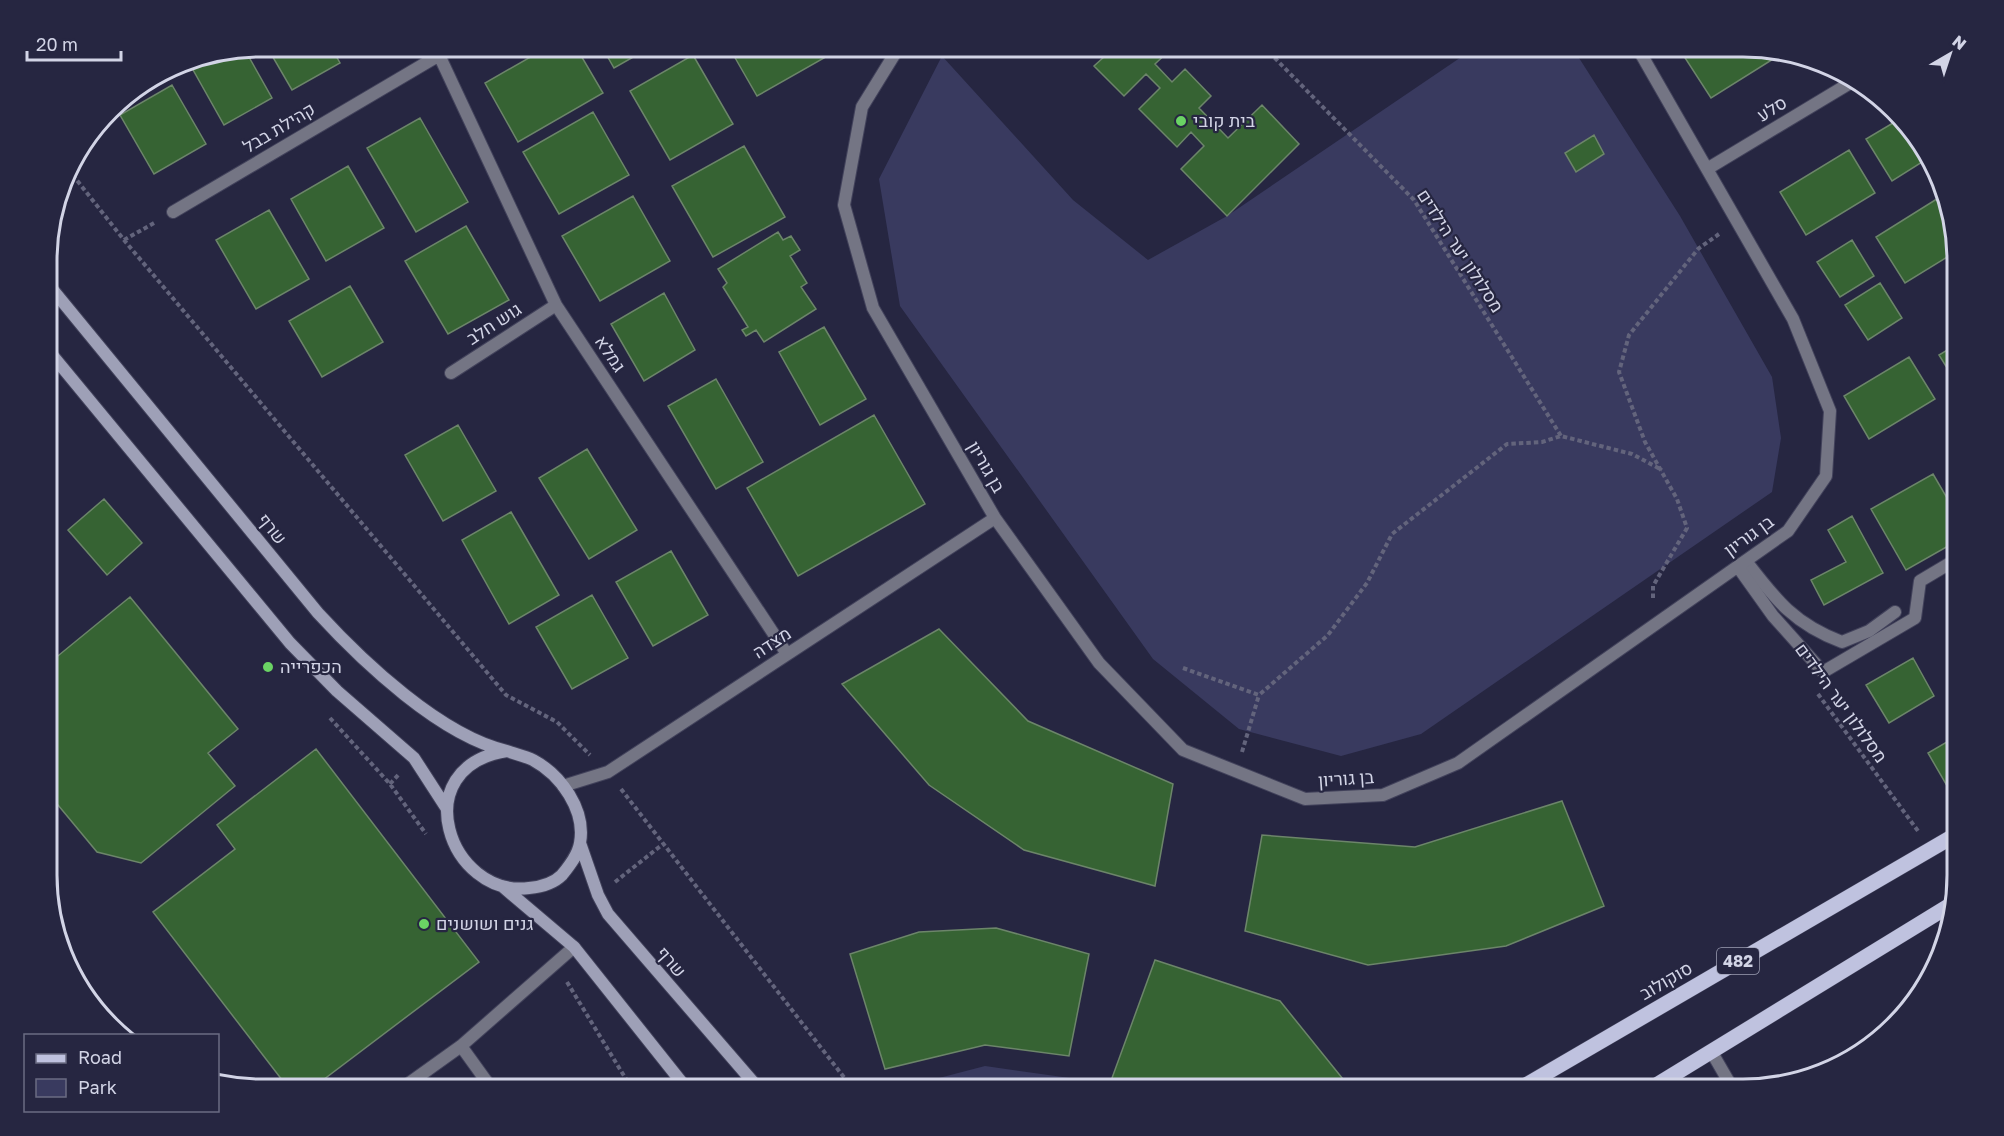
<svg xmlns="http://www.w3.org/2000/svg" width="2004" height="1136" font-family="'Golos Text',Heebo,sans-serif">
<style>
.green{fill:#393a5f}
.building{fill:#366333;stroke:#6c856a;stroke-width:1.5}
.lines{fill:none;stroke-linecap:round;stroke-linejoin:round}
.lane-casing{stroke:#42425b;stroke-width:14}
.street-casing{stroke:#42425b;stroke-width:14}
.secondary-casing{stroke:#42425b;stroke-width:14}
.primary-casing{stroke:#42425b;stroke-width:16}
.path{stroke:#63647c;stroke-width:4;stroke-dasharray:4.5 3;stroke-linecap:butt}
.lane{stroke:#747584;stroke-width:12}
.street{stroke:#747584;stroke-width:12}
.secondary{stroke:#9ea0b7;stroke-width:12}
.primary{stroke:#bfc2df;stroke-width:15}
.poi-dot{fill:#6ad364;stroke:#262641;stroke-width:2}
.labels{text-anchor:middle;stroke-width:4.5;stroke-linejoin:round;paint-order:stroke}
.shield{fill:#262641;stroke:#9ea0b4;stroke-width:1.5}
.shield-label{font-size:16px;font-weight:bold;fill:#d2d4e6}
.street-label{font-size:18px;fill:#d2d4e6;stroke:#262641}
.poi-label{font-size:18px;fill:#d2d4e6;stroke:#262641;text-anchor:start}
.rim{fill:none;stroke:#d2d4e6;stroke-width:3}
</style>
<rect width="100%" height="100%" fill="#262641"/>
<path class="green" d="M1476 47H1572L1680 216 1772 377 1781 438 1772 492 1421 734 1341 756 1239 729 1153 659 900 306 879 179 942 56 1073 200 1148 260 1227 216Z
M985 1066 1084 1080 1093 1089H897Z"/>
<path class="building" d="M267 47H331L340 63 292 90Z
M548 47H576L603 93 518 142 485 83Z
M602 47H651L614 68Z
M735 47H818L824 58 757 96 730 49Z
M1115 47H1173L1155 64 1172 82 1185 69 1211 96 1199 108 1228 138 1262 105 1299 144 1227 216 1181 169 1204 146 1191 132 1177 147 1139 109 1160 88 1146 74 1124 96 1094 66Z
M1678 47H1743L1778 56 1711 98Z
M245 50 272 98 224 125 192 68 213 56Z
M693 55 733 124 670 160 630 91Z
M172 85 206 144 154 174 120 115Z
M593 112 629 175 559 214 523 152Z
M420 118 468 202 416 232 367 148Z
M1898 120 1921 142 1927 159 1892 181 1866 139Z
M1594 135 1604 154 1576 172 1565 153Z
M744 146 785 217 713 257 672 186Z
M1849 150 1875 193 1806 235 1780 192Z
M348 166 384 228 326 261 291 199Z
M633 196 670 261 600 301 562 236Z
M1940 197 1957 251 1905 283 1876 237Z
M269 210 309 279 256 309 216 240Z
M466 226 509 300 448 334 405 261Z
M778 232 783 240 791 236 800 250 790 256 807 283 801 287 816 309 764 342 756 330 746 336 742 330 748 327 723 287 727 283 718 269Z
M1852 240 1874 276 1840 297 1817 262Z
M1880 283 1902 318 1868 340 1845 305Z
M350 286 383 342 322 377 289 321Z
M664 293 695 350 644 381 611 324Z
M824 327 866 399 820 425 779 352Z
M1957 344V384L1939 355Z
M1909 357 1935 399 1869 439 1844 396Z
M716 379 763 462 716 489 668 406Z
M874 415 925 504 798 576 747 488Z
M458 425 496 491 443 521 405 455Z
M587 449 637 530 589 559 539 478Z
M1957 464V477L1951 467Z
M1933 474 1957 515V541L1906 570 1871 509Z
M104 499 142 543 107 575 68 530Z
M511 512 559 595 509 624 462 540Z
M1852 516 1883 573 1824 605 1811 580 1846 562 1828 530Z
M671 551 708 615 653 646 616 582Z
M592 595 628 658 572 689 536 627Z
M130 597 238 729 208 753 235 786 141 863 97 852 48 793V664Z
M939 629 1028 721 1173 784 1155 886 1024 850 929 785 842 684Z
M1913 658 1934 696 1889 723 1866 685Z
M1957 736V787L1950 791 1928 753Z
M316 749 479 962 311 1089H289L153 912 235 849 217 825Z
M1562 801 1604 906 1506 946 1368 965 1245 931 1262 835 1415 847Z
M996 928 1089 954 1069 1056 985 1045 885 1069 850 954 919 932Z
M1155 960 1280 1001 1351 1089H1108Z
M1876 1038 1862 1053 1858 1055 1855 1050Z"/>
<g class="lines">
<g class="lane-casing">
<path id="lane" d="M1746 561C1776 600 1794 624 1842 642L1869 631 1895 612
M461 1046 492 1089
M1711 1051 1733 1089
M401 1089 461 1046 574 947"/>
</g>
<g class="street-casing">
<path id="street" d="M899 47 862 107 844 205 873 308 995 518 1099 663 1183 750 1305 799 1383 795 1458 763 1788 531 1826 476 1830 411 1793 319 1637 47
M439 55 556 305 787 654
M1707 169 1855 80
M173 212 453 47
M451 373 556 305
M1738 567 1773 616 1823 672 1915 618 1920 581 1957 559
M563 786 608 772 995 518"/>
</g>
<g class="secondary-casing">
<path id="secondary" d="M48 284 318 613C363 662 441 736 507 751
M48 350 290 643 337 691 414 758 447 809
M507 751C515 754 525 756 533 760 561 775 586 810 580 843 578 855 569 866 562 875 554 883 540 887 529 888 449 898 404 767 507 751Z
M580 843 598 895 608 914 759 1089
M502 886 574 947 687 1089"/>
</g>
<g class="primary-casing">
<path id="primary" d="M1519 1089 1957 834
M1650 1089 1952 904"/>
</g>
<path class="path" d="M1264 47 1414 200 1561 436
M68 169 124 240 506 695 557 722 590 755
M124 240 154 223
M1653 598V586L1687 528 1677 499 1645 442 1619 372 1629 335 1698 249 1719 234
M1183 668 1259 695 1328 635 1367 583 1392 534 1507 444 1542 442 1561 436 1632 454 1662 470
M1818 694 1918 831
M330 718 390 784 426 834
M1242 752 1259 695
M390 784 400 773
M621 789 853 1089
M615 882 663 844
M567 982 632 1089"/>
<use href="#lane" class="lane"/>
<use href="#street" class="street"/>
<use href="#secondary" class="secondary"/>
<use href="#primary" class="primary"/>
</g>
<g class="poi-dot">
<circle cx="1181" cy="121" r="6"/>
<circle cx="268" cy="667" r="6"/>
<circle cx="424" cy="924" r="6"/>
</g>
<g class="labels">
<rect class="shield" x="1717" y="948" width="42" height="26" rx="4.5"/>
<g class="shield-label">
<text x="1738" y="967">482</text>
</g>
<g class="street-label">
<text transform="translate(1772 109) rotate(-31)" y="6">סלע</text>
<text transform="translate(279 128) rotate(-31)" y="6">קהילת בבל</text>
<text transform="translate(1460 251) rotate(57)" y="6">מסלולון יער הילדים</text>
<text transform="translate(494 324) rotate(-33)" y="6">גוש חלב</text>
<text transform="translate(610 354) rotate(56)" y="6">גמלא</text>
<text transform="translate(986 467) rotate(60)" y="6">בן גוריון</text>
<text transform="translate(272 529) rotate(51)" y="6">שרף</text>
<text transform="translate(1749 536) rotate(-36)" y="6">בן גוריון</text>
<text transform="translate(772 643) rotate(-33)" y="6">מצדה</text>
<text transform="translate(1841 703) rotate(54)" y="6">מסלולון יער הילדים</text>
<text transform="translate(1346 779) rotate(-4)" y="6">בן גוריון</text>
<text transform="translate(671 962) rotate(49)" y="6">שרף</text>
<text transform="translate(1666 981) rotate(-30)" y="6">סוקולוב</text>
</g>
<g class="poi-label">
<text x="1193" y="127">בית קובי</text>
<text x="280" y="673">הכפרייה</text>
<text x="436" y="930">גנים ושושנים</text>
</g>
</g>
<path d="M0 0H2004V1136H0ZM261 57H1743A204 204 0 0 1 1947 261V875A204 204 0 0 1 1743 1079H261A204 204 0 0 1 57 875V261A204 204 0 0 1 261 57Z" fill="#262641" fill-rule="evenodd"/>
<path class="rim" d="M261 57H1743A204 204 0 0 1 1947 261V875A204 204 0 0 1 1743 1079H261A204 204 0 0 1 57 875V261A204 204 0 0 1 261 57Z"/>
<rect x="24" y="1034" width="195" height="78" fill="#262641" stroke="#6b6c83" stroke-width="1.5"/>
<rect x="36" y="1054" width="30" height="9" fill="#bfc2df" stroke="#6b6c83" stroke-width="1.5"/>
<text x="78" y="1064" font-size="18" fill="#d2d4e6">Road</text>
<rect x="36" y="1079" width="30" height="18" fill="#393a5f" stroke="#6b6c83" stroke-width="1.5"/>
<text x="78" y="1094" font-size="18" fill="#d2d4e6">Park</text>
<g transform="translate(1950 54) rotate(39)" stroke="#262641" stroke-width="4.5" paint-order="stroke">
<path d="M0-4.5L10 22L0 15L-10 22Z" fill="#d2d4e6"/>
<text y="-9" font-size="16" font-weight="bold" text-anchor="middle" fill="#d2d4e6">N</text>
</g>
<path d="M27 51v9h94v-9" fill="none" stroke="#d2d4e6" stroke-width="3"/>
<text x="36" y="51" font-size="18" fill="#d2d4e6" stroke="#262641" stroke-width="4.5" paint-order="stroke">20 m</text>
</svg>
